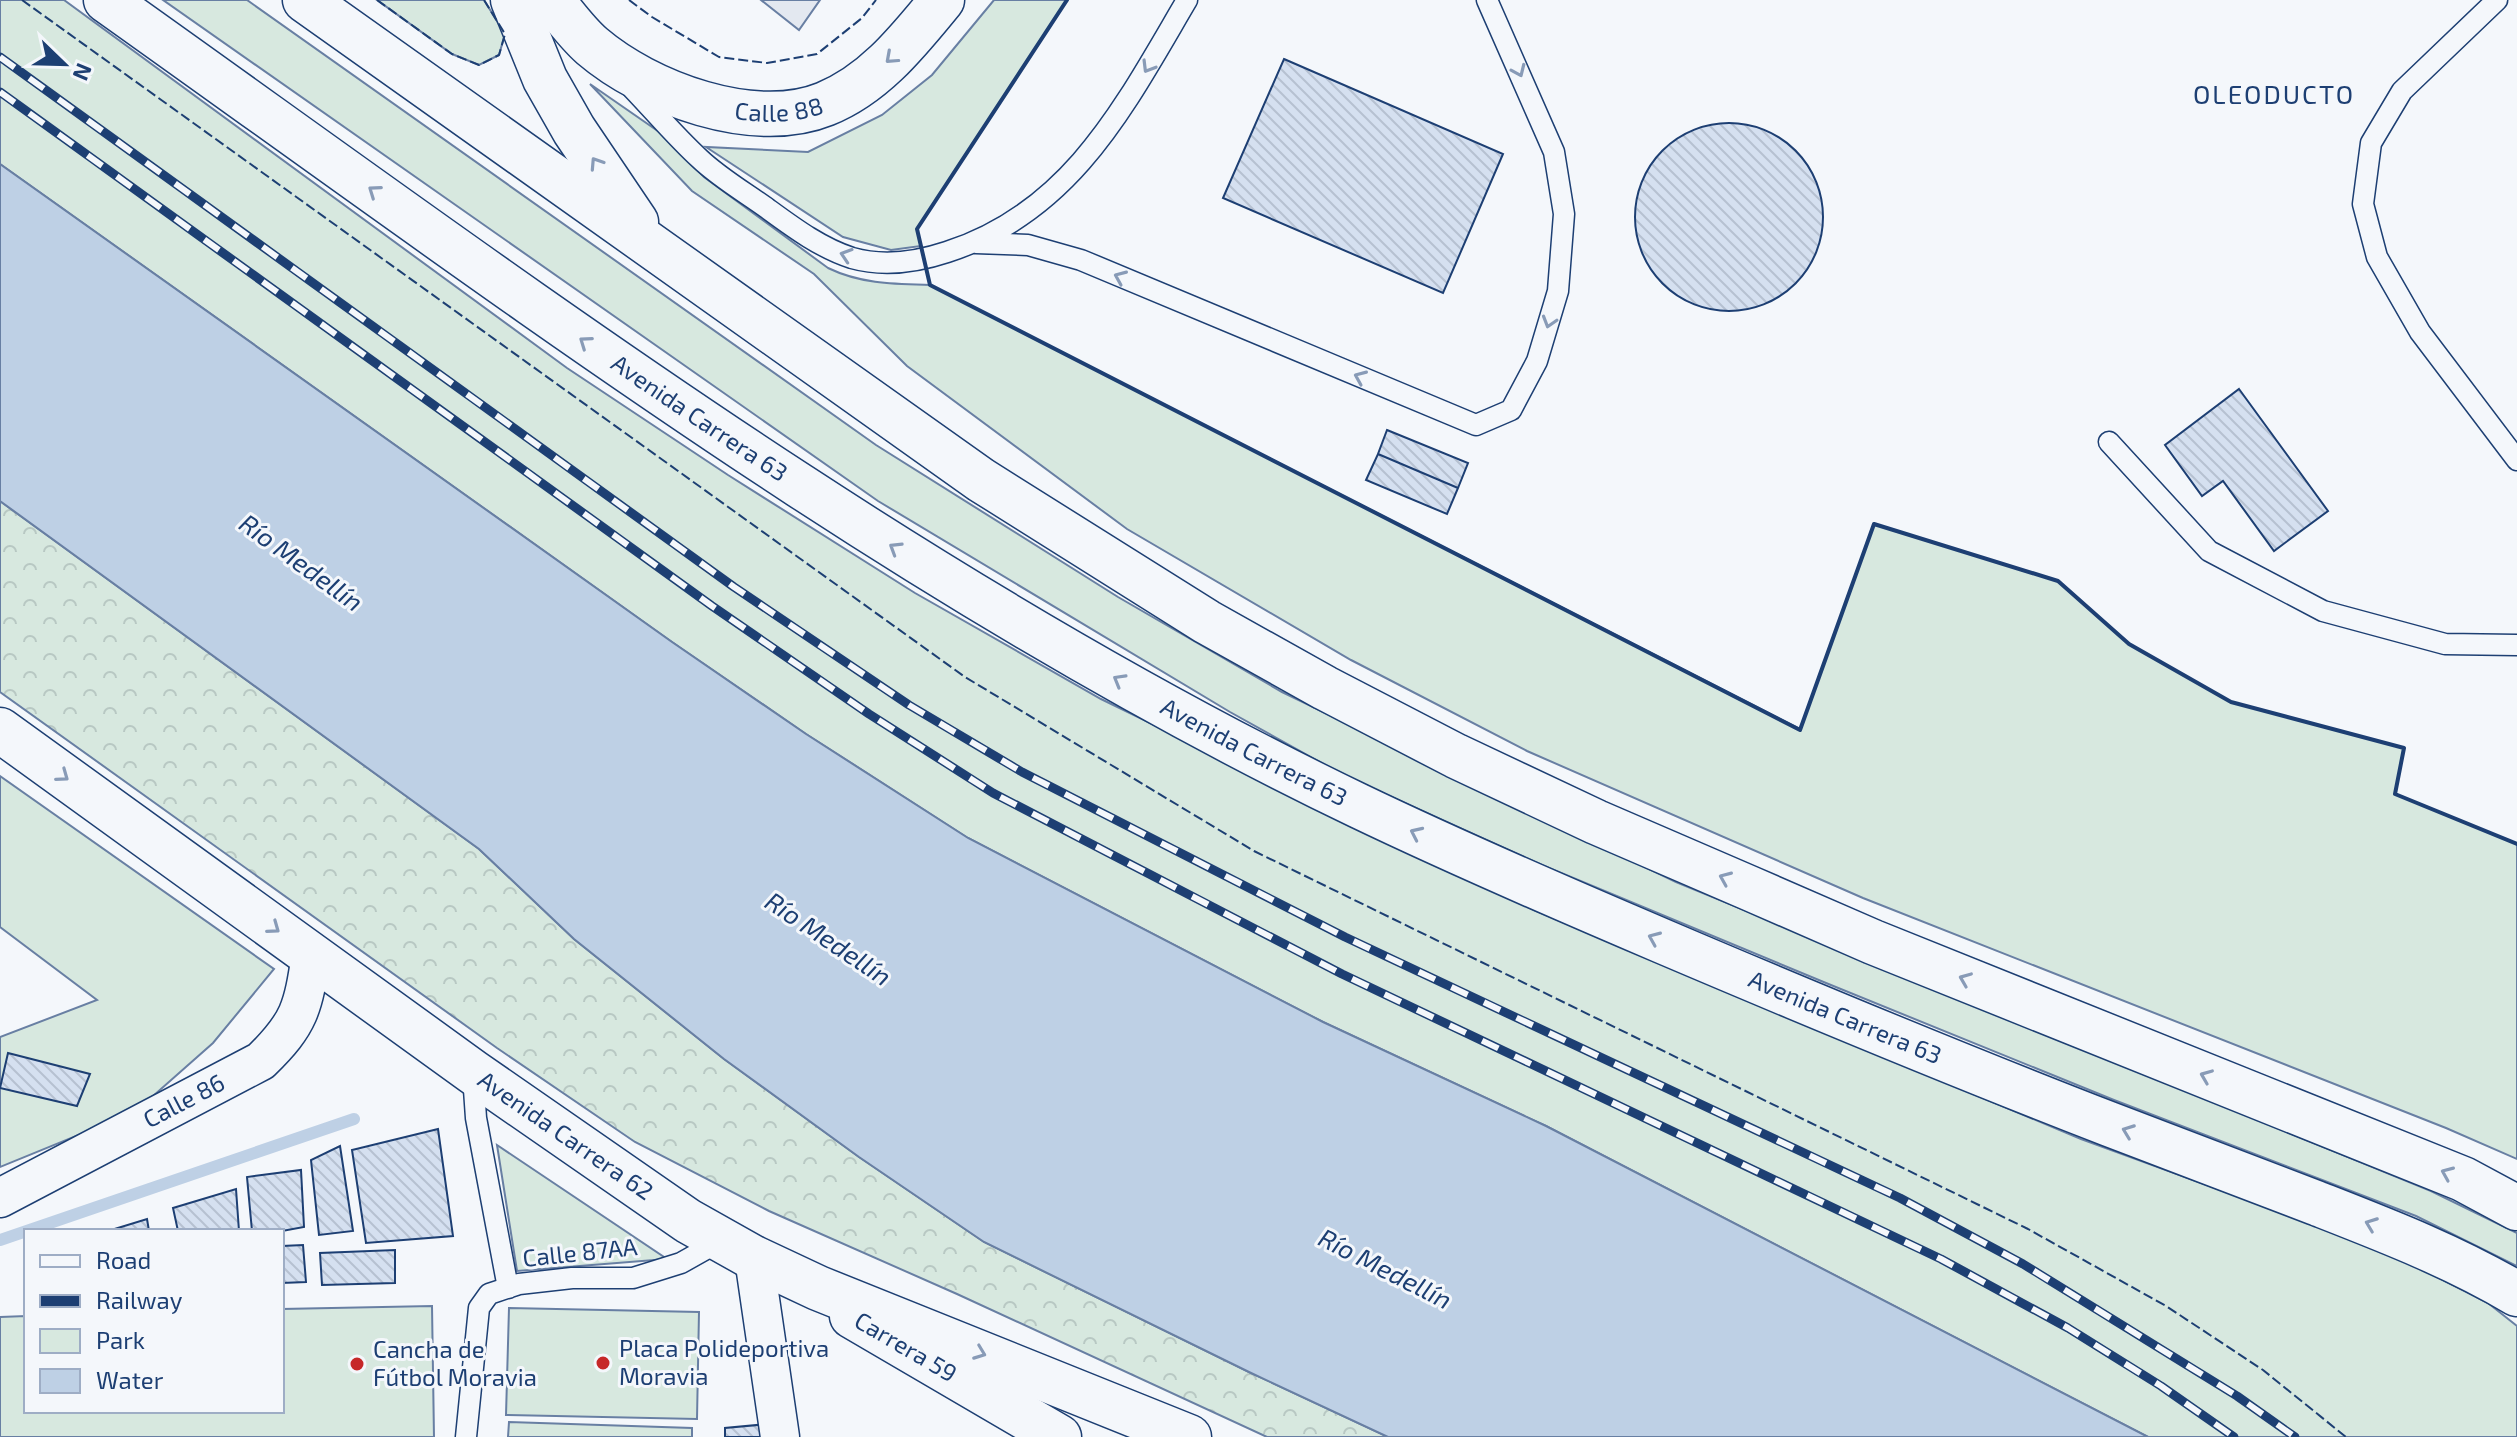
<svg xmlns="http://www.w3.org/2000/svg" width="2517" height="1437" font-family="'Exo 2',sans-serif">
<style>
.green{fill:#d7e8df;stroke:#687fa3;stroke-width:2}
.forest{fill:url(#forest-crowns);stroke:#687fa3;stroke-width:2}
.parking{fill:#e3e8f0;stroke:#687fa3;stroke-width:2}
.water{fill:#bed0e5;stroke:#687fa3;stroke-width:2}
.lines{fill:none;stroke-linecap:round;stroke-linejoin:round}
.stream{stroke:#bed0e5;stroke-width:12}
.building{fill:url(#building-back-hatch);stroke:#1d3f73;stroke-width:2}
.service-casing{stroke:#1d3f73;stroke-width:23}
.minor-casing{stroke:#1d3f73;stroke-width:41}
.tertiary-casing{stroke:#1d3f73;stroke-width:47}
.secondary-casing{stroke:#1d3f73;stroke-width:47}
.trunk-casing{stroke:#1d3f73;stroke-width:47}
.service{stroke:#f4f7fb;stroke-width:20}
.minor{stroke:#f4f7fb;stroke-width:38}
.tertiary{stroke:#f4f7fb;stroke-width:44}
.secondary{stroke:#f4f7fb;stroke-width:44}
.trunk{stroke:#f4f7fb;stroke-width:44}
.rail-casing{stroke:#1d3f73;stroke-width:9}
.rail{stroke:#f4f7fb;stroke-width:6;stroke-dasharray:18;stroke-linecap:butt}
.fence{stroke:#1d3f73;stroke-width:2;stroke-dasharray:10 4;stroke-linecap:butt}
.wall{stroke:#1d3f73;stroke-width:4}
.oneway{stroke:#889bb7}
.poi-dot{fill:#c62828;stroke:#f4f7fb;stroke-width:3}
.labels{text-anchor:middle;stroke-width:6;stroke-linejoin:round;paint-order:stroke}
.street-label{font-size:24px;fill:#1d3f73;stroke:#f4f7fb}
.poi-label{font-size:24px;fill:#1d3f73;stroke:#f4f7fb;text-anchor:start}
.neighbourhood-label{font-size:26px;letter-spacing:2px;fill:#1d3f73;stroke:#f4f7fb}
.water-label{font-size:26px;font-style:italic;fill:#1d3f73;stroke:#f4f7fb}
</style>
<defs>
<pattern id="forest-crowns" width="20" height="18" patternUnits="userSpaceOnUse" patternTransform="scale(2)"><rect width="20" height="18" fill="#d7e8df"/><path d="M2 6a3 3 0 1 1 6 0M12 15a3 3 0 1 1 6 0" fill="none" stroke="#b8c8c3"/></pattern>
<pattern id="building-back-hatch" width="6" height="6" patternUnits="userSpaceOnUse" patternTransform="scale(2)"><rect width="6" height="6" fill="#d5e0f0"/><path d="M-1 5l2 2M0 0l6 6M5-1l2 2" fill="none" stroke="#b6c1d1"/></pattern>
</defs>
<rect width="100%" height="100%" fill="#f4f7fb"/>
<path class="green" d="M0 0H64L567 368 728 475 915 593 1101 699 1534 910 2081 1139 2382 1249 2488 1303 2517 1326V1437H2148L1546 1126 1323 1022 968 838 806 734 672 642 0 164Z
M163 0H247L876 445 1118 597 1282 692 1676 882 2431 1191 2517 1233V1266L2416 1216 2114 1100 1826 983 1542 865 1343 775 1230 712 878 501Z
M377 0H484L505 34 499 55 479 65 452 54Z
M994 0H1067L917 229 921 246 891 250 843 237 706 147 808 152 882 115 932 75Z
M590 84 665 136 704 177 828 268C861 284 894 284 930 285L1800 729 1874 524 2058 581 2129 644 2231 702 2404 748 2395 794 2517 844V1159L2446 1128 1863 898 1527 751 1351 660 1127 529 907 366 814 274 692 191Z
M0 776 274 969 213 1043 135 1112 0 1167V1037L97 1000 0 927Z
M497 1145 667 1259 517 1271Z
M432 1306 434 1437H0V1317L26 1316V1411H282V1309Z
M509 1308 699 1312 697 1419 506 1415Z
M509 1422 692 1428V1437H508Z"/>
<path class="forest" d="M0 501 479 849 574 939 724 1059 859 1157 984 1242 1249 1372 1388 1437H1267L957 1294 769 1211 635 1142 497 1048 0 692Z"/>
<path class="parking" d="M761 0H820L799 30Z"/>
<path class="water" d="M0 164 672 642 806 734 968 838 1323 1022 1546 1126 2148 1437H1388L1249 1372 984 1242 859 1157 724 1059 574 939 479 849 0 501Z"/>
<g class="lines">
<path class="stream" d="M0 1240 354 1119"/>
</g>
<path class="building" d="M1284 59 1503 154 1443 293 1223 198Z
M1635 217a94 94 0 1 1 188 0a94 94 0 1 1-188 0Z
M2239 389 2328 511 2274 551 2223 481 2202 496 2165 445Z
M1387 430 1468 463 1458 488 1378 454Z
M1378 454 1458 488 1447 514 1366 480Z
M8 1053 90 1074 77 1106 0 1088Z
M438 1129 453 1236 366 1243 352 1150Z
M340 1146 353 1231 319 1235 311 1160Z
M301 1170 304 1227 282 1231H252L247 1177Z
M236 1189 239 1231H178L173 1208Z
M147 1219 149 1231H108Z
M303 1245 306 1282 282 1283V1246Z
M395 1250V1283L322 1285 320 1253Z
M768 1424 770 1437H725V1428Z"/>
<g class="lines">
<g class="service-casing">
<path id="service" d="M2497 0 2402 91 2371 143 2363 204 2377 257 2420 332 2517 460
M633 89C655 112 676 137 700 159 720 178 746 193 768 209 794 228 821 248 852 258 884 267 917 262 947 252 1072 212 1125 105 1187 0
M976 243 1028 245 1081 260 1476 425 1511 410 1537 361 1558 291 1564 214 1554 152 1487 0
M2109 442 2209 551 2323 611 2445 644 2517 645
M473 1075 476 1118 508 1288
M466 1437 479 1308 489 1294 519 1284 572 1278H633L681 1263 722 1240"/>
</g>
<g class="minor-casing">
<g id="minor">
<path id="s1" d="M0 1198 261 1061C300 1023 303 1008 311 955"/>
<path d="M754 1258 780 1437"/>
</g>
</g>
<g class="tertiary-casing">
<g id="tertiary">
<path id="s2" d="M552 0C564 15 577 33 592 46 647 93 754 133 825 104 875 84 909 40 942 0"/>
</g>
</g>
<g class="secondary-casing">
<g id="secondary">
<path id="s3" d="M852 1316 1059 1437"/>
</g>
</g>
<g class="trunk-casing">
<g id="trunk">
<path id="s4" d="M106 0C511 288 909 590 1359 806 1459 854 1561 898 1662 941 1810 1004 1959 1066 2109 1124 2178 1151 2247 1177 2316 1203 2385 1230 2453 1256 2517 1294"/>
<path d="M305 0 981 480 1207 622 1325 688 1456 756 1596 822 1749 888 1873 942 2463 1179 2517 1208"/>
<path d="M513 0 545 79 574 130 636 222"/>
<path id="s5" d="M0 730 473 1072 688 1221 754 1258 818 1288 1189 1437"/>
</g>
</g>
<use href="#service" class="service"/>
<use href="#minor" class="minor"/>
<use href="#tertiary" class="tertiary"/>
<use href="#secondary" class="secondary"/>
<use href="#trunk" class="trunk"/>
<g class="rail-casing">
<path id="rail" d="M0 57 734 587 909 705 1022 772 1345 937 1900 1198 2023 1264 2237 1396 2295 1437
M0 92 712 606 869 714 993 793 1342 974 1941 1259 2068 1328 2161 1386 2234 1437"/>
</g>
<use href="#rail" class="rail"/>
<path class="fence" d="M22 0 965 677 1254 851 2028 1229 2166 1306 2263 1370 2346 1437
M377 0 452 54 479 65 499 55 505 34 484 0
M629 0 652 17 719 57 767 63 817 54 862 18 876 0"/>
<path class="wall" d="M1067 0 917 229 930 285 1800 730 1874 524 2058 581 2129 644 2231 702 2404 748 2395 794 2517 844"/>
</g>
<defs><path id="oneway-chevron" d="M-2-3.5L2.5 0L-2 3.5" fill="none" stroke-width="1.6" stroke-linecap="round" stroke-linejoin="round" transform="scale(2)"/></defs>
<g class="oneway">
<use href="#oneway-chevron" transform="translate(891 58) rotate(138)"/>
<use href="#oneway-chevron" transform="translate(1148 67) rotate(121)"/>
<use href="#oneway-chevron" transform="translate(1519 71) rotate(66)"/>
<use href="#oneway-chevron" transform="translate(596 163) rotate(-123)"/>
<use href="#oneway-chevron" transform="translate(374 191) rotate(-145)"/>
<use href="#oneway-chevron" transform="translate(846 255) rotate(-162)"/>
<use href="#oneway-chevron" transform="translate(1120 277) rotate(-157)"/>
<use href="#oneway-chevron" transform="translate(1549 322) rotate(107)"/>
<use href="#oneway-chevron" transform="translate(585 342) rotate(-145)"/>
<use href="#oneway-chevron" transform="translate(1360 377) rotate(-157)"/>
<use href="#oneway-chevron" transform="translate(895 548) rotate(-148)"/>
<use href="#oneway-chevron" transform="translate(1119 680) rotate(-150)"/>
<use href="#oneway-chevron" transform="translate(63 776) rotate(36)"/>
<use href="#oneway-chevron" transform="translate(1416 833) rotate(-155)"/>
<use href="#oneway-chevron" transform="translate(1725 878) rotate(-157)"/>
<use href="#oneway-chevron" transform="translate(274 928) rotate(36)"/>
<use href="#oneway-chevron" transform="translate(1654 938) rotate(-157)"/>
<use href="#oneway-chevron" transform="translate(1965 979) rotate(-158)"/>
<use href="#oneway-chevron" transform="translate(2206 1076) rotate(-158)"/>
<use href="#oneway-chevron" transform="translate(2128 1131) rotate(-159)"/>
<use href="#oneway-chevron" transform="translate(2447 1173) rotate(-157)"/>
<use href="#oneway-chevron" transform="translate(2371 1224) rotate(-159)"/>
<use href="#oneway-chevron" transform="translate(980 1353) rotate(21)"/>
</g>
<g class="poi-dot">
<circle cx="603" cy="1363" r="8"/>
<circle cx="357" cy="1364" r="8"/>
</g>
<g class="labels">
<g class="street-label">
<text dy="8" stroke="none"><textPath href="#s2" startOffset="264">Calle 88</textPath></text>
<text dy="8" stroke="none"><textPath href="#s4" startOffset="726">Avenida Carrera 63</textPath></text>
<text dy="8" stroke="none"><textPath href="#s4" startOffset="1374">Avenida Carrera 63</textPath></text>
<text dy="8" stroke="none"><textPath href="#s4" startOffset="2022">Avenida Carrera 63</textPath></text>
<text dy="8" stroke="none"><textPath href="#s1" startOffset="208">Calle 86</textPath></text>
<text dy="8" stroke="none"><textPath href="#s5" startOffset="696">Avenida Carrera 62</textPath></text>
<text transform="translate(580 1253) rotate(-6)" y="8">Calle 87AA</text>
<text dy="8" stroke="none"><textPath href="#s3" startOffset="62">Carrera 59</textPath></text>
</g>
<g class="poi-label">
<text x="619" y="1357">Placa Polideportiva<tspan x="619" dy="28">Moravia</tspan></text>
<text x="373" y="1358">Cancha de<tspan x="373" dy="28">Fútbol Moravia</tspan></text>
</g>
<g class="neighbourhood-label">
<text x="2274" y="104">OLEODUCTO</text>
</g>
<g class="water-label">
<text transform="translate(301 563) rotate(36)" y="9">Río Medellín</text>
<text transform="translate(828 939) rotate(34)" y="9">Río Medellín</text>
<text transform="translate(1385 1269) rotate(27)" y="9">Río Medellín</text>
</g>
</g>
<rect x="24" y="1229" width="260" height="184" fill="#f4f7fb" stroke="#9eadc5" stroke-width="2"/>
<rect x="40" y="1255" width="40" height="12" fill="#f4f7fb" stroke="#9eadc5" stroke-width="2"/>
<text x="96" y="1269" font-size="24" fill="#1d3f73">Road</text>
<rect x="40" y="1295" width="40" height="12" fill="#1d3f73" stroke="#9eadc5" stroke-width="2"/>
<text x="96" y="1309" font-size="24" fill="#1d3f73">Railway</text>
<rect x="40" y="1329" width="40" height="24" fill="#d7e8df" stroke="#9eadc5" stroke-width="2"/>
<text x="96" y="1349" font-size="24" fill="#1d3f73">Park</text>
<rect x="40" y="1369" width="40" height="24" fill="#bed0e5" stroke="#9eadc5" stroke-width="2"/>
<text x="96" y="1389" font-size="24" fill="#1d3f73">Water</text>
<g transform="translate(64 64) rotate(113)" stroke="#f4f7fb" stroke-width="6" paint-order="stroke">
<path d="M0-6L14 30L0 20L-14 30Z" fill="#1d3f73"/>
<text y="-12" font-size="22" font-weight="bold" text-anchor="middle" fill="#1d3f73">N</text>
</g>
</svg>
